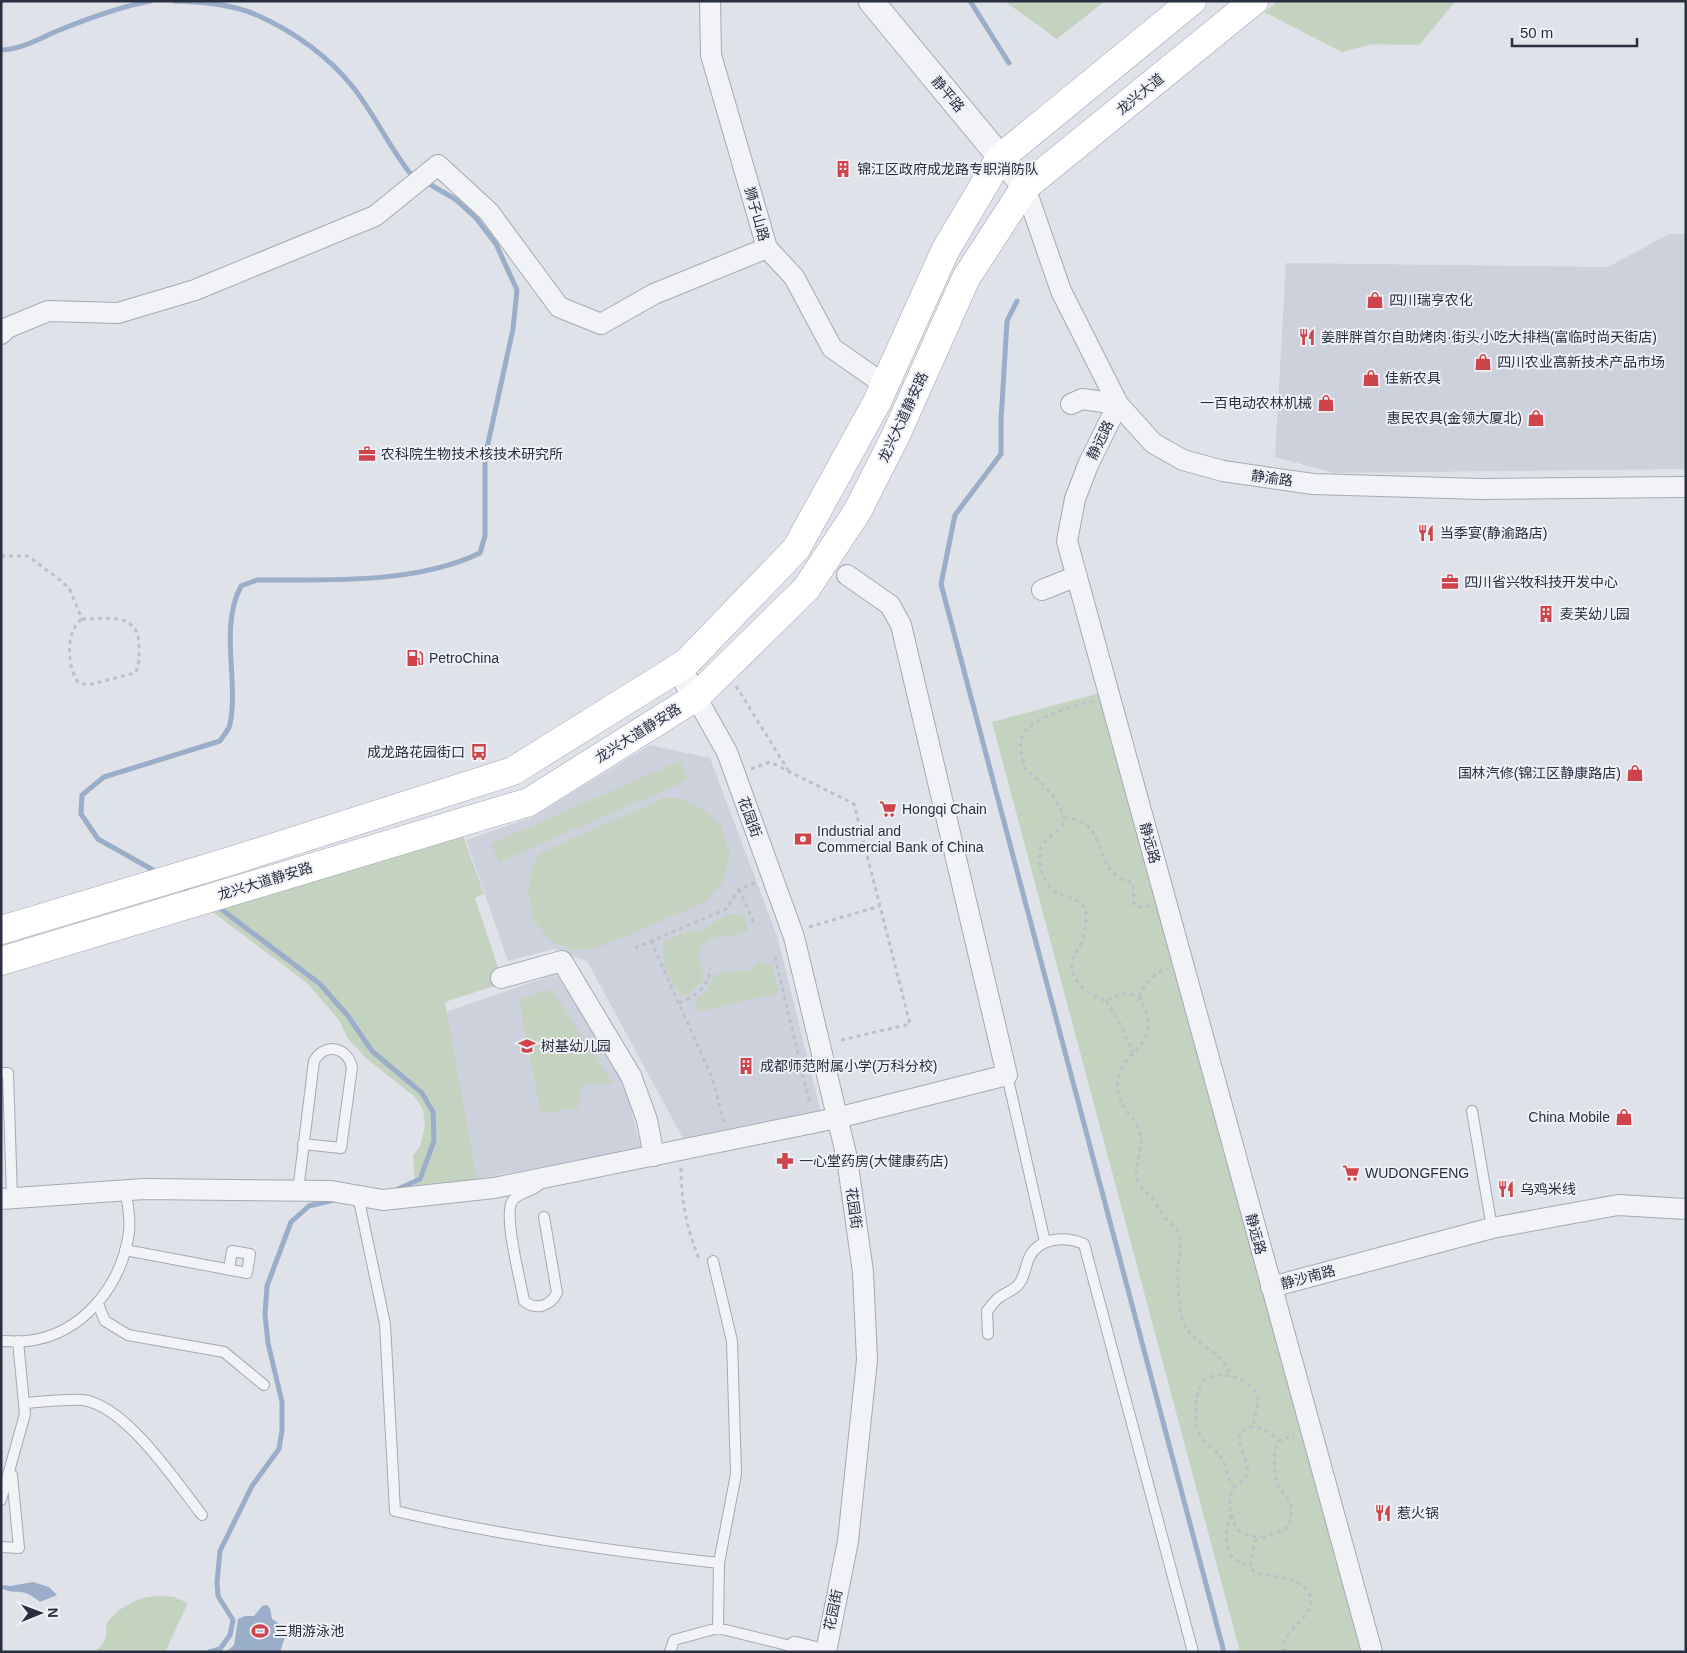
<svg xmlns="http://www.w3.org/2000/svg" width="1687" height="1653" font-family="Arial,'Noto Sans SC',sans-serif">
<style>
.built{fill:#cdd1db}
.green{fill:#c3d3c0}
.water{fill:#9aadc9}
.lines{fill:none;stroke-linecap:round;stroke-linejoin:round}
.stream{stroke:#9aadc9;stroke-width:5}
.service-casing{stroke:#a4a9b3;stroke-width:12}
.minor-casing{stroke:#a4a9b3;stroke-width:22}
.tertiary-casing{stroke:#a4a9b3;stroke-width:27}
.primary-casing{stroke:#9fa5b5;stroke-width:29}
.path{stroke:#bdc0c7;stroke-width:3;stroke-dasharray:4 4;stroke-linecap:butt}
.service{stroke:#f2f3f7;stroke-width:10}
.minor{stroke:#f2f3f7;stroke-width:20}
.tertiary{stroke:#f2f3f7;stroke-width:25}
.primary{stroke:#fff;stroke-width:28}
.labels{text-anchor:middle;stroke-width:4;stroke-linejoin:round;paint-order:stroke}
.street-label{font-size:14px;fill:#282f40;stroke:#eff1f6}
.poi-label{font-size:14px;fill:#282f40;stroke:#eff1f6;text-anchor:start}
</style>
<rect width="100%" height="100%" fill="#dfe2e9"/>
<path class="built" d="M1669 234H1686V469L1335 473 1275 457 1286 263 1608 267Z
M650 745 710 758 778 939 821 1113 685 1142 587 961 553 949 508 961 466 840 533 817Z
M556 974 624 1080 641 1148 477 1179 446 1012Z"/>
<path class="green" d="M1004 1H1105L1057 39Z
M1278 1H1456L1419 45 1372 44 1342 52 1264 12Z
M1100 693 1362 1652H1240L992 722Z
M680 761 688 780 499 862 491 844Z
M664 798H679L702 808 721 826 730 854 723 882 705 902 602 946 575 951 551 941 534 921 528 892 532 871 540 853Z
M462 833 484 894 475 898 503 983 445 1002 477 1179 415 1186 413 1155 420 1147 425 1126 423 1109 415 1097 366 1058 348 1039 339 1020 307 983 210 910Z
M729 914H740L746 917 748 931C735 940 706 929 700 952 697 961 704 969 704 979L689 994 682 996C670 984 659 958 665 941L688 932 700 931Z
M759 962 768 965 771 963 779 993 701 1011 696 1009 695 1000 705 992 716 974 750 970Z
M551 989 613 1083 582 1085 578 1108 541 1114 519 1000Z
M161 1596 174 1597 188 1603 165 1652H93C104 1646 108 1638 106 1625 118 1606 139 1596 161 1596Z"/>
<path class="water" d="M33 1582 49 1587 57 1595 40 1602C20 1585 20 1597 1 1588V1585L10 1586Z
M267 1605 270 1608 272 1619 278 1623 286 1634 280 1652H226L234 1645 238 1619 245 1616H254L262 1606Z"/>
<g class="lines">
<path class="stream" d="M174 1C202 2 235 4 261 17 294 32 329 57 352 86 375 114 390 150 414 178
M970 1 1009 63
M1 50C24 49 42 37 62 29 92 17 119 7 150 1
M1017 301 1007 321 1001 421V454L955 515 941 584 1224 1652
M153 870 98 839 81 814 82 795 104 777 220 741C223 736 229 730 230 724 239 679 219 628 241 586L257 580C327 580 416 584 480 553L485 536V457L513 329 517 290 496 244 476 218 455 199 424 181
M186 889 188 890
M221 909 320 984 348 1016 372 1051 422 1093 433 1112 434 1141 420 1179 396 1190
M209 1652 220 1649 230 1635 233 1620 218 1596 217 1582 220 1551 252 1486 279 1449 282 1430V1402L268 1343 265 1315 267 1286 291 1222 309 1206 334 1200"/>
<g class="service-casing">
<path id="service" d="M1 1073H8L12 1197
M1007 1075 1045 1242
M1472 1111 1492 1228
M540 1184C534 1191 519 1192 513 1200 502 1213 521 1282 524 1301 536 1311 550 1306 557 1293L544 1217
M298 1191 314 1061C325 1042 347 1047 352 1067L341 1148 303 1144
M358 1196 385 1324 395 1511C502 1536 610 1551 719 1563
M125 1250 247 1273 250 1254 232 1251 229 1270
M713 1261 732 1341 736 1474 719 1563 718 1628
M98 1304 105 1321 128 1335 224 1352 264 1385
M988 1334 987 1311C991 1306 995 1300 1000 1297 1007 1292 1014 1290 1019 1284 1025 1276 1025 1267 1029 1258 1039 1237 1065 1236 1084 1244L1193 1652
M1 1341C10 1341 20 1342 28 1341 83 1334 122 1285 129 1232 131 1219 127 1203 126 1190
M24 1403C43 1402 63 1399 82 1400 125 1404 176 1482 202 1515
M1 1500 25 1414 18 1341
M1 1547 19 1548 12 1475
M670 1652 674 1640 718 1628 795 1647"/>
</g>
<g class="minor-casing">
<path id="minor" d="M710 1 711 55 767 248 794 277 832 348 885 385
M1025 187 1061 291 1118 404 1153 443 1183 460 1223 471 1313 484 1481 489 1686 487
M1 334 7 328 48 311 118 313 195 290 375 216 438 165 489 212 559 307 601 324 654 294 767 248
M1071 404 1082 399 1118 404 1088 465 1075 499 1067 541 1372 1652
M1042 590 1077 576
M696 697 727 752 794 937 847 1158 863 1272 867 1360 848 1541 826 1652
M501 978 562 961 631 1076 647 1120 654 1156
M1 1199 144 1189 331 1191 383 1200 494 1188 837 1118 1007 1075 901 625 890 605 847 575
M1271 1287 1492 1228 1618 1205 1686 1209
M795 1647 815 1652"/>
</g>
<g class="tertiary-casing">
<path id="tertiary" d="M871 1 1025 187
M678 668 696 697"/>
</g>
<g class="primary-casing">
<path id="primary" d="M1 930 234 860 513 771 686 663 796 549 877 402 945 251 1000 158 1192 1
M1 961 529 802 696 697 806 589 857 512 896 435 966 278 1025 187 1254 1"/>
</g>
<path class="path" d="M1 556H28L60 580 69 588 82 619
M82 619C108 619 138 611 139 646 139 656 140 665 135 673L88 685 78 682C67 667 65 631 82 619Z
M736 686 788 770
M1093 701C1076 705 1028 718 1022 737 1018 748 1023 760 1026 771 1044 781 1059 801 1065 820 1060 831 1048 836 1042 846 1035 860 1043 884 1056 892 1069 900 1073 894 1086 909 1086 921 1086 933 1081 944 1079 949 1075 953 1073 958 1067 980 1088 995 1106 1001 1117 994 1127 991 1139 997 1172 1052 1104 1050 1120 1098 1124 1112 1139 1121 1141 1137 1143 1152 1132 1166 1138 1182 1141 1189 1148 1193 1153 1199 1157 1204 1159 1210 1163 1215 1167 1221 1175 1226 1178 1232 1183 1242 1179 1255 1178 1266 1177 1279 1179 1306 1182 1318 1190 1347 1222 1347 1231 1377
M751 769 770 762 854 804 910 1024 837 1041
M1064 817C1116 824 1086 872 1133 883L1134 905 1139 907 1149 906
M739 889 755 926
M809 927 880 906
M651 941 713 1080 724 1123
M635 948 726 909 739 889 757 882
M775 957 810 1105
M1139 997C1144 984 1155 973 1168 968
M1106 1001 1122 1027 1133 1053
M679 1003C694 997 710 986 710 969
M681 1168C681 1200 687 1231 700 1261
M1235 1488C1226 1479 1228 1467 1221 1457 1214 1447 1203 1444 1198 1431 1195 1424 1195 1413 1196 1405 1197 1395 1199 1383 1208 1378 1222 1369 1258 1381 1258 1400 1258 1408 1254 1418 1253 1426
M1231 1515C1223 1539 1223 1562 1252 1565
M1264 1537 1251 1536 1237 1530C1232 1517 1225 1500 1234 1488 1238 1484 1245 1480 1247 1474 1252 1460 1227 1437 1248 1428 1259 1423 1271 1434 1279 1441
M1284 1652C1284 1648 1284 1643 1285 1640 1292 1624 1331 1603 1298 1583 1285 1576 1267 1577 1253 1571L1250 1561 1255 1541 1278 1532 1286 1528 1291 1520V1503L1278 1487 1275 1476 1274 1451 1279 1441 1294 1435"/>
<use href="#service" class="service"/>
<use href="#minor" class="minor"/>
<use href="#tertiary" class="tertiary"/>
<use href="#primary" class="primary"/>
</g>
<defs>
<g id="building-bare" transform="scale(1.35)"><path d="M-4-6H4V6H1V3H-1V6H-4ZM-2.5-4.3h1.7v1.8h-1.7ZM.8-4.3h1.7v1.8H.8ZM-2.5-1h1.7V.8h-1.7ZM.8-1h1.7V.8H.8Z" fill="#cf434b" stroke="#eff1f6" stroke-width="2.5" paint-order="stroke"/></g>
<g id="shop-bare" transform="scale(1.35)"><path d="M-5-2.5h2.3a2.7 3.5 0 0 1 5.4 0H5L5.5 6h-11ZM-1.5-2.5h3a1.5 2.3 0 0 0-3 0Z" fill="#cf434b" stroke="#eff1f6" stroke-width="2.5" paint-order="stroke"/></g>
<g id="restaurant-bare" transform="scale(1.35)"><path d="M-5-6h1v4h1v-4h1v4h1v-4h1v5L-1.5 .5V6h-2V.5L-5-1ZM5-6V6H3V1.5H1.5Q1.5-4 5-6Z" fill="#cf434b" stroke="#eff1f6" stroke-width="2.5" paint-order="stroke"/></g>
<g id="office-bare" transform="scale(1.35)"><path d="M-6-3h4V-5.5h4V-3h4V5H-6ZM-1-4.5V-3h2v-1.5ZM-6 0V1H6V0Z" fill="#cf434b" stroke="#eff1f6" stroke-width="2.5" paint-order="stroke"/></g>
<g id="fuel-bare" transform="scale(1.35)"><path d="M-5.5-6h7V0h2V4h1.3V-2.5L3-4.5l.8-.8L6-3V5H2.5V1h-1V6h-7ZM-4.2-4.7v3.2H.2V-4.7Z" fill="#cf434b" stroke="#eff1f6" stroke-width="2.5" paint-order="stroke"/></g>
<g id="bus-bare" transform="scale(1.35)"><path d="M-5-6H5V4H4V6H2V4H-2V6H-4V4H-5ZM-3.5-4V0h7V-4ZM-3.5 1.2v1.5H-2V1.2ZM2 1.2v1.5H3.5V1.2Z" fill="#cf434b" stroke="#eff1f6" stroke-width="2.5" paint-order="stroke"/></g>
<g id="supermarket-bare" transform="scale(1.35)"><path d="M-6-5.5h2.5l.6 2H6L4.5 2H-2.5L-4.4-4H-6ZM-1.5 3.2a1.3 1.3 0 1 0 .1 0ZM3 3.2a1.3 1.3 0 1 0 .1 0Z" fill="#cf434b" stroke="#eff1f6" stroke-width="2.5" paint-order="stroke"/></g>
<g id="bank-bare" transform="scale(1.35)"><path d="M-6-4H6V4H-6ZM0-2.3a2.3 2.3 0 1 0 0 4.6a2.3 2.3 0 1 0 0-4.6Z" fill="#cf434b" stroke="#eff1f6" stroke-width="2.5" paint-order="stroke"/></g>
<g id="school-bare" transform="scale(1.35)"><path d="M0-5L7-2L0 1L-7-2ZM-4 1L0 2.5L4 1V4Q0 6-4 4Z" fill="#cf434b" stroke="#eff1f6" stroke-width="2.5" paint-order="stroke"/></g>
<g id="pharmacy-bare" transform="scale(1.35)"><path d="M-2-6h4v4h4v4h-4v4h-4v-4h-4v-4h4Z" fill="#cf434b" stroke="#eff1f6" stroke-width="2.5" paint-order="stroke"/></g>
<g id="stadium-bare" transform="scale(1.35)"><path d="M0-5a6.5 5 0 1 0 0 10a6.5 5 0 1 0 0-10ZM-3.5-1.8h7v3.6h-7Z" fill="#cf434b" stroke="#eff1f6" stroke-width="2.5" paint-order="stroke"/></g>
</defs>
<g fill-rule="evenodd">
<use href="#building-bare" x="843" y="169"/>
<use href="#shop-bare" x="1375" y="300"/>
<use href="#restaurant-bare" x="1307" y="337"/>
<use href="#shop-bare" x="1483" y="362"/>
<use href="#shop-bare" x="1371" y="378"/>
<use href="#shop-bare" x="1326" y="403"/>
<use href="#shop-bare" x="1536" y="418"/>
<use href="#office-bare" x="367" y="454"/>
<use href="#restaurant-bare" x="1426" y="533"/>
<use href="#office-bare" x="1450" y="582"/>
<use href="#building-bare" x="1546" y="614"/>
<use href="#fuel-bare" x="415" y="658"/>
<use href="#bus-bare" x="479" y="752"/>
<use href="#shop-bare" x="1635" y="773"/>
<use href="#supermarket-bare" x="888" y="809"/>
<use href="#bank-bare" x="803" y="839"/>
<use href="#school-bare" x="527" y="1046"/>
<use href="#building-bare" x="746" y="1066"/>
<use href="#shop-bare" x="1624" y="1117"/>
<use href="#pharmacy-bare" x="785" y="1161"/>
<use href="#supermarket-bare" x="1351" y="1173"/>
<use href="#restaurant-bare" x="1506" y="1189"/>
<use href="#restaurant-bare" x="1383" y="1513"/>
<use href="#stadium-bare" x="260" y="1631"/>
</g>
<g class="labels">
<g class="street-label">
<text transform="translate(948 94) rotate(50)" y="5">静平路</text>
<text transform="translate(1140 94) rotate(-39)" y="5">龙兴大道</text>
<text transform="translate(757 214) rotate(74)" y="5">狮子山路</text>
<text transform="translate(903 417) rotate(-65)" y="5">龙兴大道静安路</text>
<text transform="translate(1100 440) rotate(-64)" y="5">静远路</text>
<text transform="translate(1272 478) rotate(8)" y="5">静渝路</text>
<text transform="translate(638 733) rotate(-32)" y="5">龙兴大道静安路</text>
<text transform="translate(750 817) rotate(70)" y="5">花园街</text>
<text transform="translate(1150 843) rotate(75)" y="5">静远路</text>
<text transform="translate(265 881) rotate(-17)" y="5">龙兴大道静安路</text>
<text transform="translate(854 1208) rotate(82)" y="5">花园街</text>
<text transform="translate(1256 1234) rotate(75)" y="5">静远路</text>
<text transform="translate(1308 1277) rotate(-15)" y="5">静沙南路</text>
<text transform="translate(833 1610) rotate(-78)" y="5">花园街</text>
</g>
<g class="poi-label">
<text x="857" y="174">锦江区政府成龙路专职消防队</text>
<text x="1389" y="305">四川瑞亨农化</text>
<text x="1321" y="342">姜胖胖首尔自助烤肉·街头小吃大排档(富临时尚天街店)</text>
<text x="1497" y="367">四川农业高新技术产品市场</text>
<text x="1385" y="383">佳新农具</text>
<text x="1312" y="408" text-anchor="end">一百电动农林机械</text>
<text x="1522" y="423" text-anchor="end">惠民农具(金领大厦北)</text>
<text x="381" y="459">农科院生物技术核技术研究所</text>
<text x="1440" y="538">当季宴(静渝路店)</text>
<text x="1464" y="587">四川省兴牧科技开发中心</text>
<text x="1560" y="619">麦芙幼儿园</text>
<text x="429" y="663">PetroChina</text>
<text x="465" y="757" text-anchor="end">成龙路花园街口</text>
<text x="1621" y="778" text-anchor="end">国林汽修(锦江区静康路店)</text>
<text x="902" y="814">Hongqi Chain</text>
<text x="817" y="836">Industrial and<tspan x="817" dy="16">Commercial Bank of China</tspan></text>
<text x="541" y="1051">树基幼儿园</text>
<text x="760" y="1071">成都师范附属小学(万科分校)</text>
<text x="1610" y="1122" text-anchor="end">China Mobile</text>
<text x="799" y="1166">一心堂药房(大健康药店)</text>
<text x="1365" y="1178">WUDONGFENG</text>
<text x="1520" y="1194">乌鸡米线</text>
<text x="1397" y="1518">惹火锅</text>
<text x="274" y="1636">三期游泳池</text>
</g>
</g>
<rect width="1687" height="1653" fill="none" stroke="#282f40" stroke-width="5"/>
<g transform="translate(40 1613) rotate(89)" stroke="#eff1f6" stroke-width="4" paint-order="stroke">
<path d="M0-4L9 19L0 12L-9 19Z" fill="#282f40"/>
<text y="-8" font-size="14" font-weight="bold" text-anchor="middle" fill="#282f40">N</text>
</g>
<path d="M1512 38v8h125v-8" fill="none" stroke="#282f40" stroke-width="2.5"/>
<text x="1520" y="38" font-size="15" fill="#282f40" stroke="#eff1f6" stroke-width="4" paint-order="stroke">50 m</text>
</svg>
